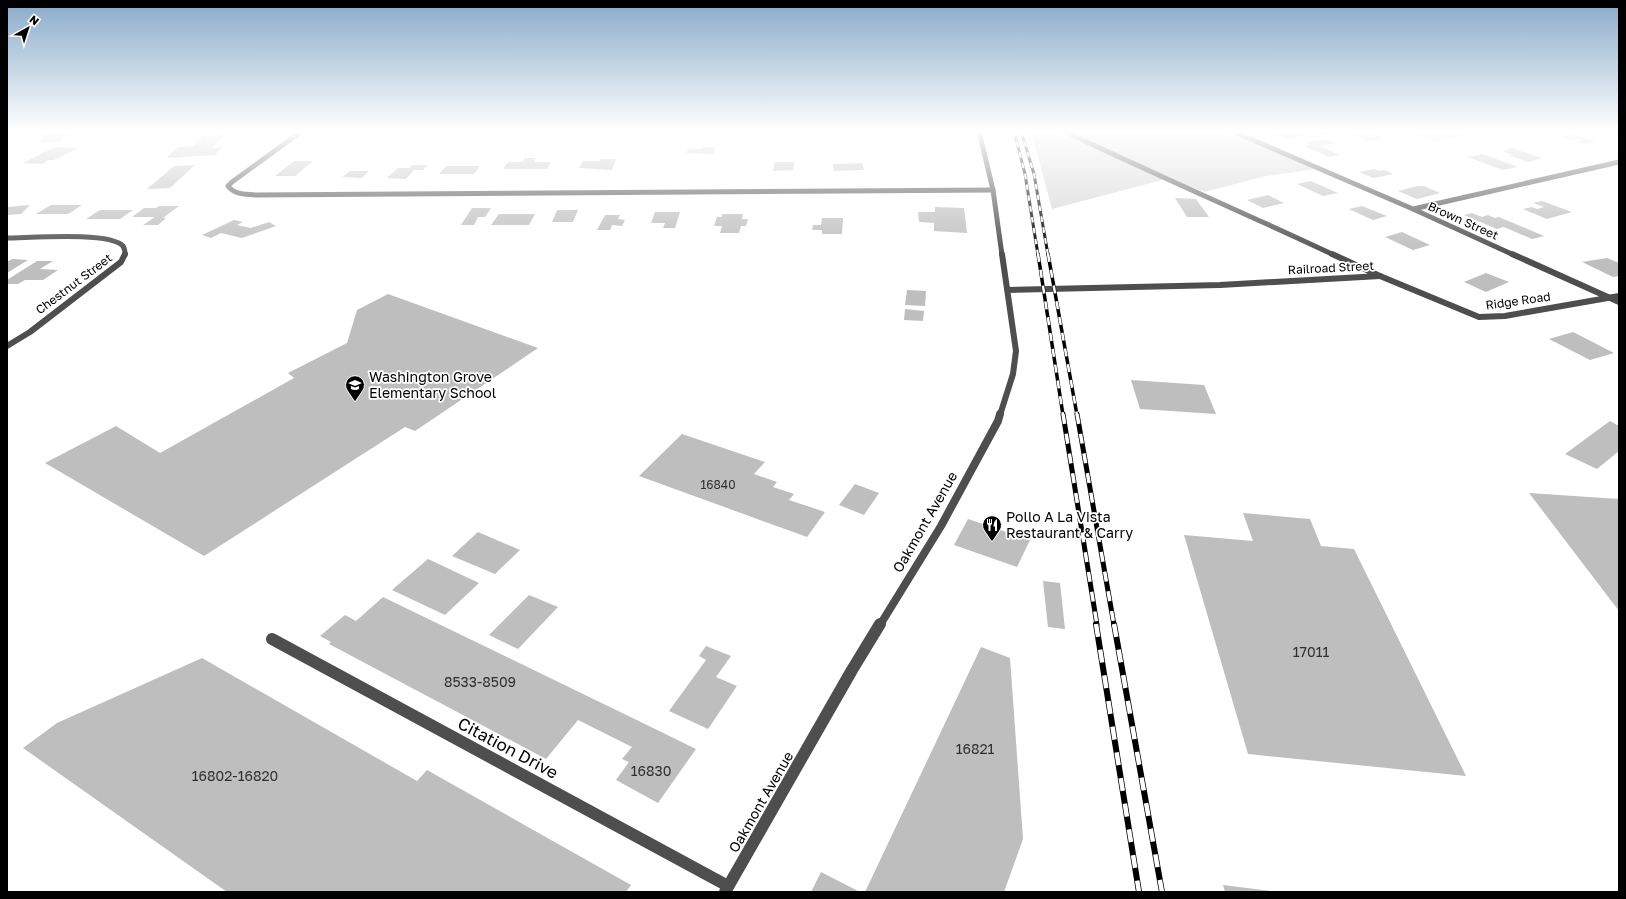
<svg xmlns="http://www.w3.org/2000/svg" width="1626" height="899" font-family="'Golos Text',sans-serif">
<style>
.green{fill:#d5d5d5}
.building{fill:#bebebe}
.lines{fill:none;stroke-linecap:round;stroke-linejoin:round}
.minor-far2{stroke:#4e4e4e;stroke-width:5}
.minor-far1{stroke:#4e4e4e;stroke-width:6}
.minor{stroke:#4e4e4e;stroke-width:12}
.tertiary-far3{stroke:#4e4e4e;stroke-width:5}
.tertiary-far2{stroke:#4e4e4e;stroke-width:6}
.tertiary-far1{stroke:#4e4e4e;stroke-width:8}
.tertiary{stroke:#4e4e4e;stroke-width:12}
.rail-far3-casing{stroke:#000;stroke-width:3}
.rail-far2-casing{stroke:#000;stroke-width:3.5}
.rail-far1-casing{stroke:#000;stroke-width:5}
.rail-casing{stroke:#000;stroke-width:6}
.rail-far3{stroke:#fff;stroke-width:2;stroke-dasharray:5.5;stroke-linecap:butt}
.rail-far2{stroke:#fff;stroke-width:2.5;stroke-dasharray:8;stroke-linecap:butt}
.rail-far1{stroke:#fff;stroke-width:3.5;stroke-dasharray:10;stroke-linecap:butt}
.rail{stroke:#fff;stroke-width:4.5;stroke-dasharray:13;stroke-linecap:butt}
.labels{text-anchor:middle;stroke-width:3.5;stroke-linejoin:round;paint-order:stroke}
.far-street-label{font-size:12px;fill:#000;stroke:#fff}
.number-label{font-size:12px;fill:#303030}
.poi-label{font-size:14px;fill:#000;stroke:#fff;text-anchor:start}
.street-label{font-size:14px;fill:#000;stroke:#fff}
.near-number-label{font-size:14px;fill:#303030}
.near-street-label{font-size:17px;fill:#000;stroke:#fff}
</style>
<rect width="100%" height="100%" fill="#fff"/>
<path class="green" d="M1031 131H1229L1315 169 1266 176 1204 192 1170 178 1052 209Z
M1405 131H1486L1435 142Z"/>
<path class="building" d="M42 131H72L69 136 63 137 61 141 39 143 44 135H40Z
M1287 131H1326L1330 133 1318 136 1314 134 1288 139 1274 134Z
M1343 131H1354L1360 133 1367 132 1384 138 1369 141Z
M1567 131 1572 133H1569L1596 142 1585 144 1577 142 1583 141 1577 139 1571 140 1561 137 1565 136 1556 133Z
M225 135 212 148 222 147 215 155 166 158 178 147 193 146 203 136Z
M1326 139 1337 143 1319 146 1340 155 1329 157 1304 146 1311 145 1305 142Z
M55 147 78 148 54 160H48L42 164 23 163Z
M703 147H716L713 154 686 153 689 148 702 149Z
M1512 148 1542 158 1528 162 1509 155H1513L1502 151Z
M1483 154 1518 167 1503 170 1468 157Z
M525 158H536L534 162H551L547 169H503L508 162H522Z
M601 159H616L612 170 579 168 583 161H599Z
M294 161H313L295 176H275Z
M775 162H794L793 170 773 171Z
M862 163 864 170 834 171 833 164Z
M195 165 170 188 147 189 174 166Z
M412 165H428L423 170H414L406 179 387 178 398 168H409Z
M446 166H480L474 174H439Z
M1374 169 1380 171 1384 170 1393 174 1374 178 1359 172Z
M350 171H369L362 178 342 177Z
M1311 181 1338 193 1323 196 1297 184Z
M1417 186H1424L1440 193 1417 199 1398 191Z
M1268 195 1284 203 1263 208 1247 200Z
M1175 198 1196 199 1209 217H1187Z
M1542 201 1572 212 1547 219 1523 209 1532 207 1537 209 1544 207 1533 203Z
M30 205 21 214 7 215V207Z
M51 205H82L68 214H36Z
M159 206H179L163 218H166L158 225H143L155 217H132L144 208H156Z
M1362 206 1387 216 1373 220 1349 209Z
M935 207 964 208 967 233 934 231V223L919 222 918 212H935Z
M472 208H491L485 217H478L474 225H461Z
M100 210H133L120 219H86Z
M557 210H578L573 222H552Z
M655 212H680L675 228H663L665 223H651Z
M1472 213 1482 217 1488 215 1495 218 1499 217 1544 236 1532 239 1504 227 1497 229 1464 215Z
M499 214H535L529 225H491Z
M722 214H743L742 219H748L746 226H741L739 233H720L722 226H714L717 217H722Z
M605 215H620L618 219 625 220 622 226 612 225 610 230H597Z
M822 218H843L842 234H822V230H812L813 225H821Z
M234 220 243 222 237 225 251 228 269 222 276 226 242 238 221 233 211 238 202 235Z
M1402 232 1430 245 1413 250 1385 237Z
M1607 258 1619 263V276L1613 277 1582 262Z
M12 259 28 260 7 273V262Z
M37 261H53L40 269 58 270 43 280H25L18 284H7V280Z
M1486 273 1509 282 1486 292 1464 282Z
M907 290 926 291 925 306 905 305Z
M388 294 538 348 415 431 405 427 204 556 45 463 116 426 160 453 294 378 288 373 347 343 357 310Z
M905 309 924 311 923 321 904 320Z
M1573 332 1614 353 1590 360 1549 339Z
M1131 380 1204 385 1216 414 1140 409Z
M1610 421 1619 426V451L1597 469 1565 454Z
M682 434 765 462 754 474 777 482 773 487 794 494 789 500 825 512 807 537 639 476Z
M855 484 879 493 864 515 839 505Z
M1529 493 1619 499V611Z
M1243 513 1310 519 1321 546 1354 549 1466 776 1248 754 1184 535 1253 541Z
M968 519 1030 540 1017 567 954 545Z
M478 532 520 550 495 574 452 556Z
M428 559 479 583 445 615 392 590Z
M1043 581 1060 583 1065 629 1048 627Z
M529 595 558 607 518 649 489 635Z
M383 597 649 726 696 749 658 803 616 780 629 762 622 759 632 747 578 720 546 759 329 644 331 642 320 636 345 615 356 621Z
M706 646 731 656 716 677 737 686 708 729 669 711 706 660 699 656Z
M981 647 1010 658 1023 839 1004 892H865Z
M202 658 417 781 427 770 631 885 626 892H227L23 748 57 723Z
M821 872 860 892H811Z
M1223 885 1271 891V892H1225Z"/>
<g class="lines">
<path class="minor-far2" d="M302 131 232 182 228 186C235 195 245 194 255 195L993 190
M1232 131 1413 209 1514 255
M1413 209 1619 162
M7 238C28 238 110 231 123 246 125 249 125 252 125 255"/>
<path class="minor-far1" d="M1512 254 1619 302
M1380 276 1479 317 1505 316 1619 296
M7 346 30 332 121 262 125 254"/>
<path class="minor" d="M272 639 728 886"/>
<path class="tertiary-far3" d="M979 131 993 190 1002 255
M1064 131C1153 174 1245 213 1334 255"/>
<path class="tertiary-far2" d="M1332 254 1380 276
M1007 290 1220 285 1380 276
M1000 415 1013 374 1016 351 1002 254"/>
<path class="tertiary-far1" d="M880 625 941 526 998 421 1000 414"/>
<path class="tertiary" d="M725 892 852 670 880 624"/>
<g class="rail-far3-casing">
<path id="rail-far3" d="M1014 131 1025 174 1038 255
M1021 131 1034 174 1048 255"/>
</g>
<g class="rail-far2-casing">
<path id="rail-far2" d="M1038 254 1063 415
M1048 254 1077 415"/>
</g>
<g class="rail-far1-casing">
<path id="rail-far1" d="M1063 414 1097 625
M1077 414 1114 625"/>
</g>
<g class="rail-casing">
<path id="rail" d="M1096 624 1139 892
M1114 624 1162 892"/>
</g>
<use href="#rail-far3" class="rail-far3"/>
<use href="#rail-far2" class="rail-far2"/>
<use href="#rail-far1" class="rail-far1"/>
<use href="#rail" class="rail"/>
</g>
<linearGradient id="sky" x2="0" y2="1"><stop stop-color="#89aaca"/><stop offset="0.51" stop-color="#fff"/><stop offset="1" stop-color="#fff" stop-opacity="0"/></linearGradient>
<rect width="1626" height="257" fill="url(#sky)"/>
<defs>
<g id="school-pin" transform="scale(1)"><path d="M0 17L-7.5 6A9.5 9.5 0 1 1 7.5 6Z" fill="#000" stroke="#fff"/><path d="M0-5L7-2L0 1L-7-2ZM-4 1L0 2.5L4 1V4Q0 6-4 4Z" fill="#fff"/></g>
<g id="restaurant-pin" transform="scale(1)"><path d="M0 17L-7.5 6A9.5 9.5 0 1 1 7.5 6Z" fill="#000" stroke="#fff"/><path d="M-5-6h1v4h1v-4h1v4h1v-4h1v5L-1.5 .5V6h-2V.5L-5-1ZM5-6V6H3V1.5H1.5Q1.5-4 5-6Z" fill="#fff"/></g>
</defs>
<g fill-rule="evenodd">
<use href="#school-pin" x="355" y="385"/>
<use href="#restaurant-pin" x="992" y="525"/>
</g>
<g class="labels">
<g class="far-street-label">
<text transform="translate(1463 221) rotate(24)" y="4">Brown Street</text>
<text transform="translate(1331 268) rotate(-3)" y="4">Railroad Street</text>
<text transform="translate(74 284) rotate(-37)" y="4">Chestnut Street</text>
<text transform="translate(1518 301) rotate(-8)" y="4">Ridge Road</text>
</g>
<g class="number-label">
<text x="718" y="489">16840</text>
</g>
<g class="poi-label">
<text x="369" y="382">Washington Grove<tspan x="369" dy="16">Elementary School</tspan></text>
<text x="1006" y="522">Pollo A La Vista<tspan x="1006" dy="16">Restaurant &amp; Carry</tspan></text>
</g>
<g class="street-label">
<text transform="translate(925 522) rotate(-60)" y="5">Oakmont Avenue</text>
<text transform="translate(761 802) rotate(-60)" y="5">Oakmont Avenue</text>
</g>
<g class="near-number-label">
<text x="1311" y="657">17011</text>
<text x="480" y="687">8533-8509</text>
<text x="975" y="754">16821</text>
<text x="651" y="776">16830</text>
<text x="235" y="781">16802-16820</text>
</g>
<g class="near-street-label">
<text transform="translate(508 748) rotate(28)" y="6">Citation Drive</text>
</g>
</g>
<rect width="1626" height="899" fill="none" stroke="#000000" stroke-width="16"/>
<g transform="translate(28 28) rotate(39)" stroke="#ffffff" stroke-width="3" paint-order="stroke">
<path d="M0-3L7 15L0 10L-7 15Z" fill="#000000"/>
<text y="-6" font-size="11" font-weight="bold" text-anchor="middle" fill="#000000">N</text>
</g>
</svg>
